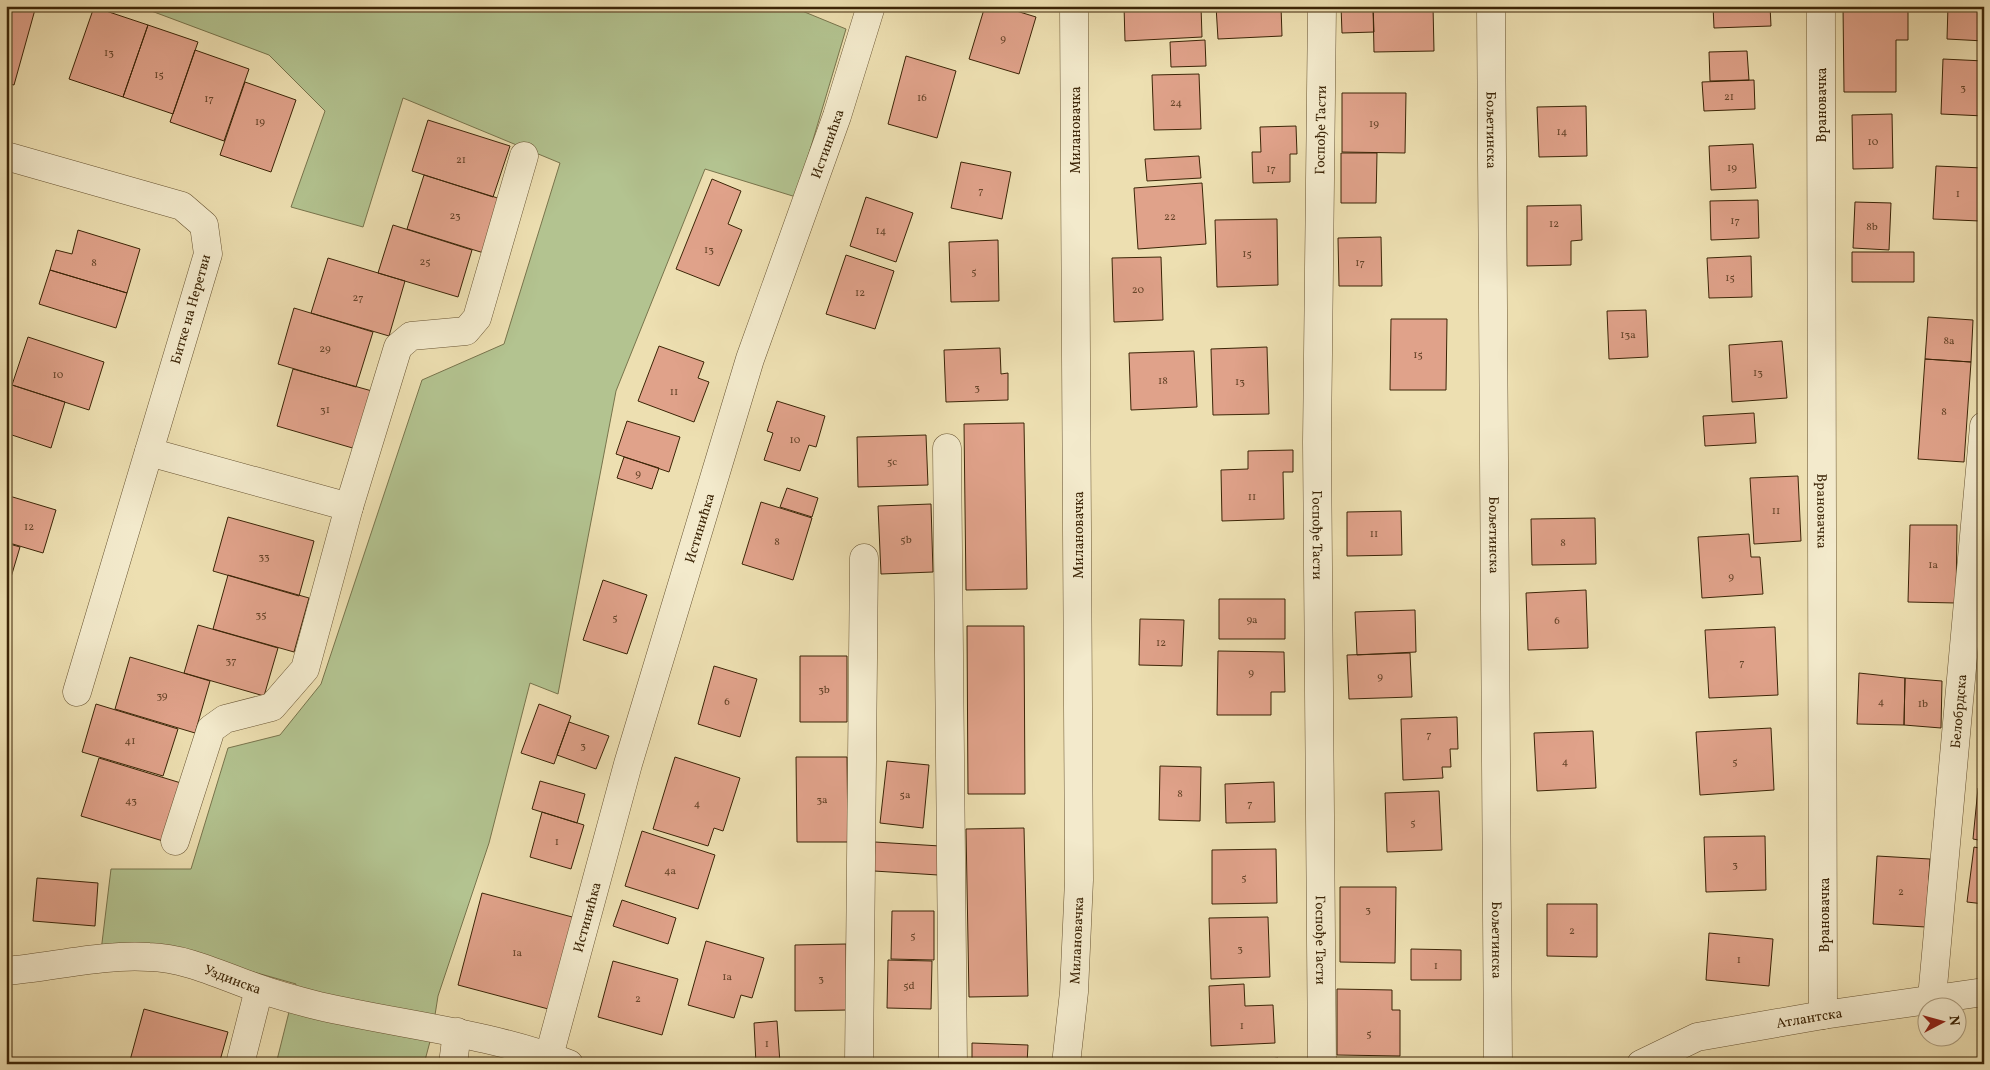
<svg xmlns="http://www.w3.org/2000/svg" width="1990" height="1070" font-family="Vollkorn,serif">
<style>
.green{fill:#b3c390;stroke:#78744c}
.building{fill:#e0a28a;stroke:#3c2507}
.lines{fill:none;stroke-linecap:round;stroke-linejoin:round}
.minor-casing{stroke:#685432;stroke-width:29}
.minor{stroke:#f3eacc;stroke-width:28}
.labels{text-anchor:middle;stroke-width:4;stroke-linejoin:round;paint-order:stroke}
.number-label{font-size:11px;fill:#654428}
.street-label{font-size:14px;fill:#3c2507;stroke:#f3eacc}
</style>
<rect width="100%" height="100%" fill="#eddfb1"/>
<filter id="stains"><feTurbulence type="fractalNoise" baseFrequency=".004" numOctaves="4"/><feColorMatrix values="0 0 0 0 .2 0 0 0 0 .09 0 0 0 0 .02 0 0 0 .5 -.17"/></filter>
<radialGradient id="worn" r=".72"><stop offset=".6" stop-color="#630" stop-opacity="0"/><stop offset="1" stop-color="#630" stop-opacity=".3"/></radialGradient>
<path class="green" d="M138 6H790L846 29 796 197 705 169 616 391 558 694 530 683 489 843 438 996 432 1034 424 1064H276L296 984 204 958 101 951 111 869H191L228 748 280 735 321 684 422 380 504 344 560 163 403 98 363 227 291 207 325 111 269 55Z"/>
<path class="building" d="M6 6H36L14 85 6 83Z
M985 6H1000L1036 17 1019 74 969 59Z
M1124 6H1201L1202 37 1125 41Z
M1216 6H1281L1282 36 1218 39Z
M1341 6H1373L1374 32 1342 33Z
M1373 6H1433L1434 51 1374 52Z
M1713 6H1770L1771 26 1714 28Z
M1843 6H1908V40H1896V92H1844Z
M1948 6H1984V41L1947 39Z
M94 7 148 25 123 97 69 79Z
M148 25 198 42 173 114 123 97Z
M1205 40 1206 66 1171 67 1170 42Z
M195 50 249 69 224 141 170 122Z
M1747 51 1749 80 1710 81 1709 52Z
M906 56 956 71 937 138 888 124Z
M1943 59 1984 61V116L1941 114Z
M1199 74 1201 129 1154 130 1152 75Z
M1754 80 1755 109 1704 111 1702 82Z
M245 82 296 100 271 172 220 155Z
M1342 93H1406L1405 153 1342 152Z
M1586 106 1587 156 1539 157 1537 107Z
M1892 114 1893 168 1853 169 1852 115Z
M428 120 510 146 493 197 412 171Z
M1296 126 1297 154H1290V182L1253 183 1252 152H1261L1260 127Z
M1753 144 1756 188 1711 190 1709 146Z
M1341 153H1377L1376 203H1341Z
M1199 156 1201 178 1147 181 1145 159Z
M961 162 1011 172 1002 219 951 208Z
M1936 166 1983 168 1980 221 1933 219Z
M424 175 504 200 487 254 407 229Z
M712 179 741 191 728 224 742 230 719 286 676 269Z
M1202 183 1206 244 1138 249 1134 188Z
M866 197 913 213 896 262 850 246Z
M1758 200 1759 238 1711 240 1710 201Z
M1855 202 1891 203 1889 250 1853 248Z
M1581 205 1582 240 1571 241V265L1527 266V206Z
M1277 219 1278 285 1217 287 1215 220Z
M393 225 472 250 458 297 378 273Z
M78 230 140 249 127 293 50 270 56 250 72 254Z
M1381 237 1382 286H1339L1338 238Z
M998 240 999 301 951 302 949 242Z
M1852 252H1914V282H1852Z
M846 255 894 271 875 329 826 314Z
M1751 256 1752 297 1709 298 1707 258Z
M1161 257 1163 320 1114 322 1112 258Z
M328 258 405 281 389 336 311 313Z
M50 270 127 293 116 328 39 304Z
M294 308 373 332 356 387 278 364Z
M1646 310 1648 357 1609 359 1607 311Z
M1928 317 1973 320 1971 362 1925 359Z
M1391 319H1447L1446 390H1390Z
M28 337 104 362 89 410 12 385Z
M1782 341 1787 398 1732 402 1729 345Z
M659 346 704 362 698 378 709 382 694 422 638 401Z
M1267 347 1269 414 1213 415 1211 349Z
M1000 348 1001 374 1008 373V400L946 402 944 350Z
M1194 351 1197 407 1131 410 1129 353Z
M1925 359 1971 362 1964 462 1918 459Z
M293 369 372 391 356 449 277 426Z
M6 383 65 402 51 448 6 433Z
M777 401 825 416 816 447 809 445 800 471 764 460 773 433 767 431Z
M1754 413 1756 443 1705 446 1703 416Z
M627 421 680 437 669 472 616 454Z
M1024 423 1027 589 966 590 964 424Z
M926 435 928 485 858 487 857 437Z
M1293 450V472H1283L1284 519 1222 521 1221 470 1248 469V451Z
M624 457 659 468 652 489 617 478Z
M1798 476 1801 541 1754 544 1750 478Z
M787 488 818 498 812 517 780 507Z
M6 495 56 510 43 553 6 542Z
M761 502 812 518 793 580 742 564Z
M931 504 933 572 881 574 878 506Z
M1401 511 1402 555 1347 556V512Z
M228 517 314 541 299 596 213 571Z
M1595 518 1596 564 1532 565 1531 519Z
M1910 525H1957L1956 603 1908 602Z
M1749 534 1751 557H1760L1763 594 1702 598 1698 537Z
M6 543 20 547 6 594Z
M228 575 309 598 294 652 213 629Z
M603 580 647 595 627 654 583 640Z
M1586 590 1588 648 1528 650 1526 593Z
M1219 599H1285V639H1219Z
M1415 610 1416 652 1357 655 1355 612Z
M1140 619 1184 620 1182 666 1139 665Z
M198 625 278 648 264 696 184 673Z
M967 626H1024L1025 794H968Z
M1775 627 1778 695 1709 698 1705 630Z
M1218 651 1284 652 1285 692H1271V715H1217Z
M1410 653 1412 697 1349 699 1347 655Z
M800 656H847V722H800Z
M130 657 210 681 195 733 115 709Z
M714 666 757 679 740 737 698 724Z
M1859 673 1905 678 1904 725 1857 724Z
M1905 678 1942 681 1941 728 1904 725Z
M96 704 178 729 163 776 82 752Z
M539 704 571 716 554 764 521 753Z
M1457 717 1458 749H1450L1451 767H1442L1443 778 1403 780 1401 719Z
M569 722 609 736 596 769 557 755Z
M1771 728 1774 790 1700 795 1696 732Z
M1593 731 1596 788 1537 791 1534 733Z
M675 757 740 778 723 831 714 828 708 846 653 829Z
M796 757H847L848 842H797Z
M99 758 181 783 163 841 81 816Z
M887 761 929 765 923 828 880 823Z
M1160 766 1201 767 1200 821 1159 820Z
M540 781 585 794 577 823 532 809Z
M1274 782 1275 822 1226 823 1225 784Z
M1978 788 1984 789V841L1973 839Z
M1439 791 1442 850 1387 852 1385 793Z
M542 812 584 825 571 869 530 857Z
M1024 828 1028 996 969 997 966 829Z
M642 831 715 855 698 909 625 886Z
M1765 836 1766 890 1706 892 1704 837Z
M875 842 940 846 938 875 874 871Z
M1974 847 1984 849V904L1967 902Z
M1276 849 1277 903 1212 904V850Z
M1877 856 1930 859 1926 927 1873 924Z
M37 878 98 883 95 926 33 921Z
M1340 887H1396L1395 963 1340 962Z
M482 893 576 918 552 1010 458 985Z
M622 900 676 918 668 944 613 926Z
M1547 904H1597V957L1547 956Z
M892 911H934V960L891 959Z
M1268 917 1270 977 1211 979 1209 918Z
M1709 933 1773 939 1769 986 1706 980Z
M706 941 764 958 752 998 741 995 734 1018 688 1005Z
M846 944 847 1010 795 1011V945Z
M1411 949 1461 950V980H1411Z
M888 960 932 961 931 1009 887 1008Z
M613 961 678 979 662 1035 598 1017Z
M1244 984 1245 1006 1273 1005 1275 1043 1211 1046 1209 986Z
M1337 989 1392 990V1010H1400V1056L1337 1055Z
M144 1009 228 1032 219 1064H129Z
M777 1021 780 1063 756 1064 754 1023Z
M972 1043 1028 1045 1027 1064H972Z
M1278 1058 1279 1064H1231Z"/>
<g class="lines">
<g class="minor-casing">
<g id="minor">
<path id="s1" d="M1322 6 1317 442 1322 1064"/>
<path id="s2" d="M1491 6 1498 1064"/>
<path id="s3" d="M1821 6C1820 342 1825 678 1823 1015"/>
<path d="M6 156 182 206 204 225 208 254 77 692"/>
<path d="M947 448 953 1064"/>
<path d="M149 452 349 507 398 347 411 336 466 331 477 318 524 156"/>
<path d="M175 841 211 729 225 719 272 707 305 669 349 507"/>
<path id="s4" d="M6 971C53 967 102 954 149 957 187 958 222 976 257 988 277 995 299 1001 319 1006 402 1025 489 1033 569 1064"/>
<path id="s5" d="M1932 998 1984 426"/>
<path id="s6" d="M549 1056 628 764 750 359 837 116 871 6"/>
<path d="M240 1064 259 989"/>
<path d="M453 1064 457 1032"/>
<path d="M859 1064 864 558"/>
<path id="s7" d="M1066 1064 1074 992 1079 880 1074 6"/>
<path id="s8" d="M1641 1064 1697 1037 1823 1015 1984 992"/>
</g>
</g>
<use href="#minor" class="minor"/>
</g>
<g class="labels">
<g class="number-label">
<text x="1003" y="42">9</text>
<text x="109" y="56">13</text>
<text x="159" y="78">15</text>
<text x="1963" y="91">3</text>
<text x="1729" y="100">21</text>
<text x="922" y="101">16</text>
<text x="209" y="102">17</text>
<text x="1176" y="106">24</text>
<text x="260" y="125">19</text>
<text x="1374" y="127">19</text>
<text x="1562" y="135">14</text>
<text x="1873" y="145">10</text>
<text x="461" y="163">21</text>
<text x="1732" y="171">19</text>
<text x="1271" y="172">17</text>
<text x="981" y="194">7</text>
<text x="1958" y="197">1</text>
<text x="455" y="219">23</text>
<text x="1170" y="220">22</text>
<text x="1735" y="224">17</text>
<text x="1554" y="227">12</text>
<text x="1872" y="230">8b</text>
<text x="881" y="234">14</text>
<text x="709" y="253">13</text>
<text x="1247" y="257">15</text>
<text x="425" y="265">25</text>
<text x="94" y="266">8</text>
<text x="1360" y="266">17</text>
<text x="974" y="275">5</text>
<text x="1730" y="281">15</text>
<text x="1138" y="293">20</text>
<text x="860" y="296">12</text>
<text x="358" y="301">27</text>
<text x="1628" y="338">13a</text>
<text x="1949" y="344">8a</text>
<text x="325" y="352">29</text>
<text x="1418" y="358">15</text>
<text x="1758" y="376">13</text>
<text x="58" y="378">10</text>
<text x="1163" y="384">18</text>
<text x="1240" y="385">13</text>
<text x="977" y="391">3</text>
<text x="674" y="395">11</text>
<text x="325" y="413">31</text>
<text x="1944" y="415">8</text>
<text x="795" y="443">10</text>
<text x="892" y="465">5c</text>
<text x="638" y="477">9</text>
<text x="1252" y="500">11</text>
<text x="1776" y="514">11</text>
<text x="29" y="530">12</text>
<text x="1374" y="537">11</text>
<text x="906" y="543">5b</text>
<text x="777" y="545">8</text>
<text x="1563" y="546">8</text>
<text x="264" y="560">33</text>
<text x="1933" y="568">1a</text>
<text x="1731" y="580">9</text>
<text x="261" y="618">35</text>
<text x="615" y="621">5</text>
<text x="1252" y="623">9a</text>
<text x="1557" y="624">6</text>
<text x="1161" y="646">12</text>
<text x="231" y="664">37</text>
<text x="1742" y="666">7</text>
<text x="1251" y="676">9</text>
<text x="1380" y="680">9</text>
<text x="824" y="693">3b</text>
<text x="162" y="699">39</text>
<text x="727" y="705">6</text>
<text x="1881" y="705">4</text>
<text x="1923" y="707">1b</text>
<text x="1429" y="738">7</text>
<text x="130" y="744">41</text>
<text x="583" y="749">3</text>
<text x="1565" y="765">4</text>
<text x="1735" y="765">5</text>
<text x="1180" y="797">8</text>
<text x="905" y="798">5a</text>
<text x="822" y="803">3a</text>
<text x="131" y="804">43</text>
<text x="697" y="807">4</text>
<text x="1250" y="807">7</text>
<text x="1413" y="826">5</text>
<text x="557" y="845">1</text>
<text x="1735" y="868">3</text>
<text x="670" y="874">4a</text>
<text x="1244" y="881">5</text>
<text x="1901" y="895">2</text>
<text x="1368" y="913">3</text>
<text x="1572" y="934">2</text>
<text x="913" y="939">5</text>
<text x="1240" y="952">3</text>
<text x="517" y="956">1a</text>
<text x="1739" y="963">1</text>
<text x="1436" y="969">1</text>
<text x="727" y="980">1a</text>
<text x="821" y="982">3</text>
<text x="909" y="989">5d</text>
<text x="638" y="1002">2</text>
<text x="1242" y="1029">1</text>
<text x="1369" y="1037">5</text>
<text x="767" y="1047">1</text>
</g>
<g class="street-label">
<text transform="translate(1821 105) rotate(-90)" y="5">Врановачка</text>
<text transform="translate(1075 130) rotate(-90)" y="5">Милановачка</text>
<text transform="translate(1320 130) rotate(-89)" y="5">Госпође Тасти</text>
<text dy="5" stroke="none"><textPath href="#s2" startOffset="124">Бољетинска</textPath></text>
<text dy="5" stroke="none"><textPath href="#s6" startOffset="954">Истинићка</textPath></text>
<text transform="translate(190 309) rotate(-74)" y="5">Битке на Неретви</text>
<text dy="5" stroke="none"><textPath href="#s3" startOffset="505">Врановачка</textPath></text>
<text dy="5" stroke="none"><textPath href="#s6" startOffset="549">Истинићка</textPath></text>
<text transform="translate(1078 535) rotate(-90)" y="5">Милановачка</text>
<text dy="5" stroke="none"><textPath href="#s1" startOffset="529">Госпође Тасти</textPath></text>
<text dy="5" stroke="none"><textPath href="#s2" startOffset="529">Бољетинска</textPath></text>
<text dy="5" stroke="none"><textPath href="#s5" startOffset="288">Белобрдска</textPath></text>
<text transform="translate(1824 915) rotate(-90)" y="5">Врановачка</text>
<text dy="5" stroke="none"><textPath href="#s6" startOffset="144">Истинићка</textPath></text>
<text dy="5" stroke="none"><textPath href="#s7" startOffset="124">Милановачка</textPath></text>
<text dy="5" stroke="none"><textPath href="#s1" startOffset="934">Госпође Тасти</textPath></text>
<text dy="5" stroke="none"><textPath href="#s2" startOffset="934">Бољетинска</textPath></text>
<text dy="5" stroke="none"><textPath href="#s4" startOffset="231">Уздинска</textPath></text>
<text dy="5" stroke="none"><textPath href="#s8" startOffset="176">Атлантска</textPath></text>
</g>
</g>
<rect width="1990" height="1070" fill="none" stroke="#eddfb1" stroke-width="25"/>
<rect x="8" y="8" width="1975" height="1055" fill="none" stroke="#3c2507" stroke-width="2.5"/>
<rect x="12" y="12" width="1965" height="1045" fill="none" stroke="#3c2507"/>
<g transform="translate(1942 1022) rotate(84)"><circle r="24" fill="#f3eacc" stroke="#aa9b7d"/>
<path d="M0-4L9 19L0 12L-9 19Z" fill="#8f2418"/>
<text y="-8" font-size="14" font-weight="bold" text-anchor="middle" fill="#3c2507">N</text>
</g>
<rect width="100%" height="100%" filter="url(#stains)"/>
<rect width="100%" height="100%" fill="url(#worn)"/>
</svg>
